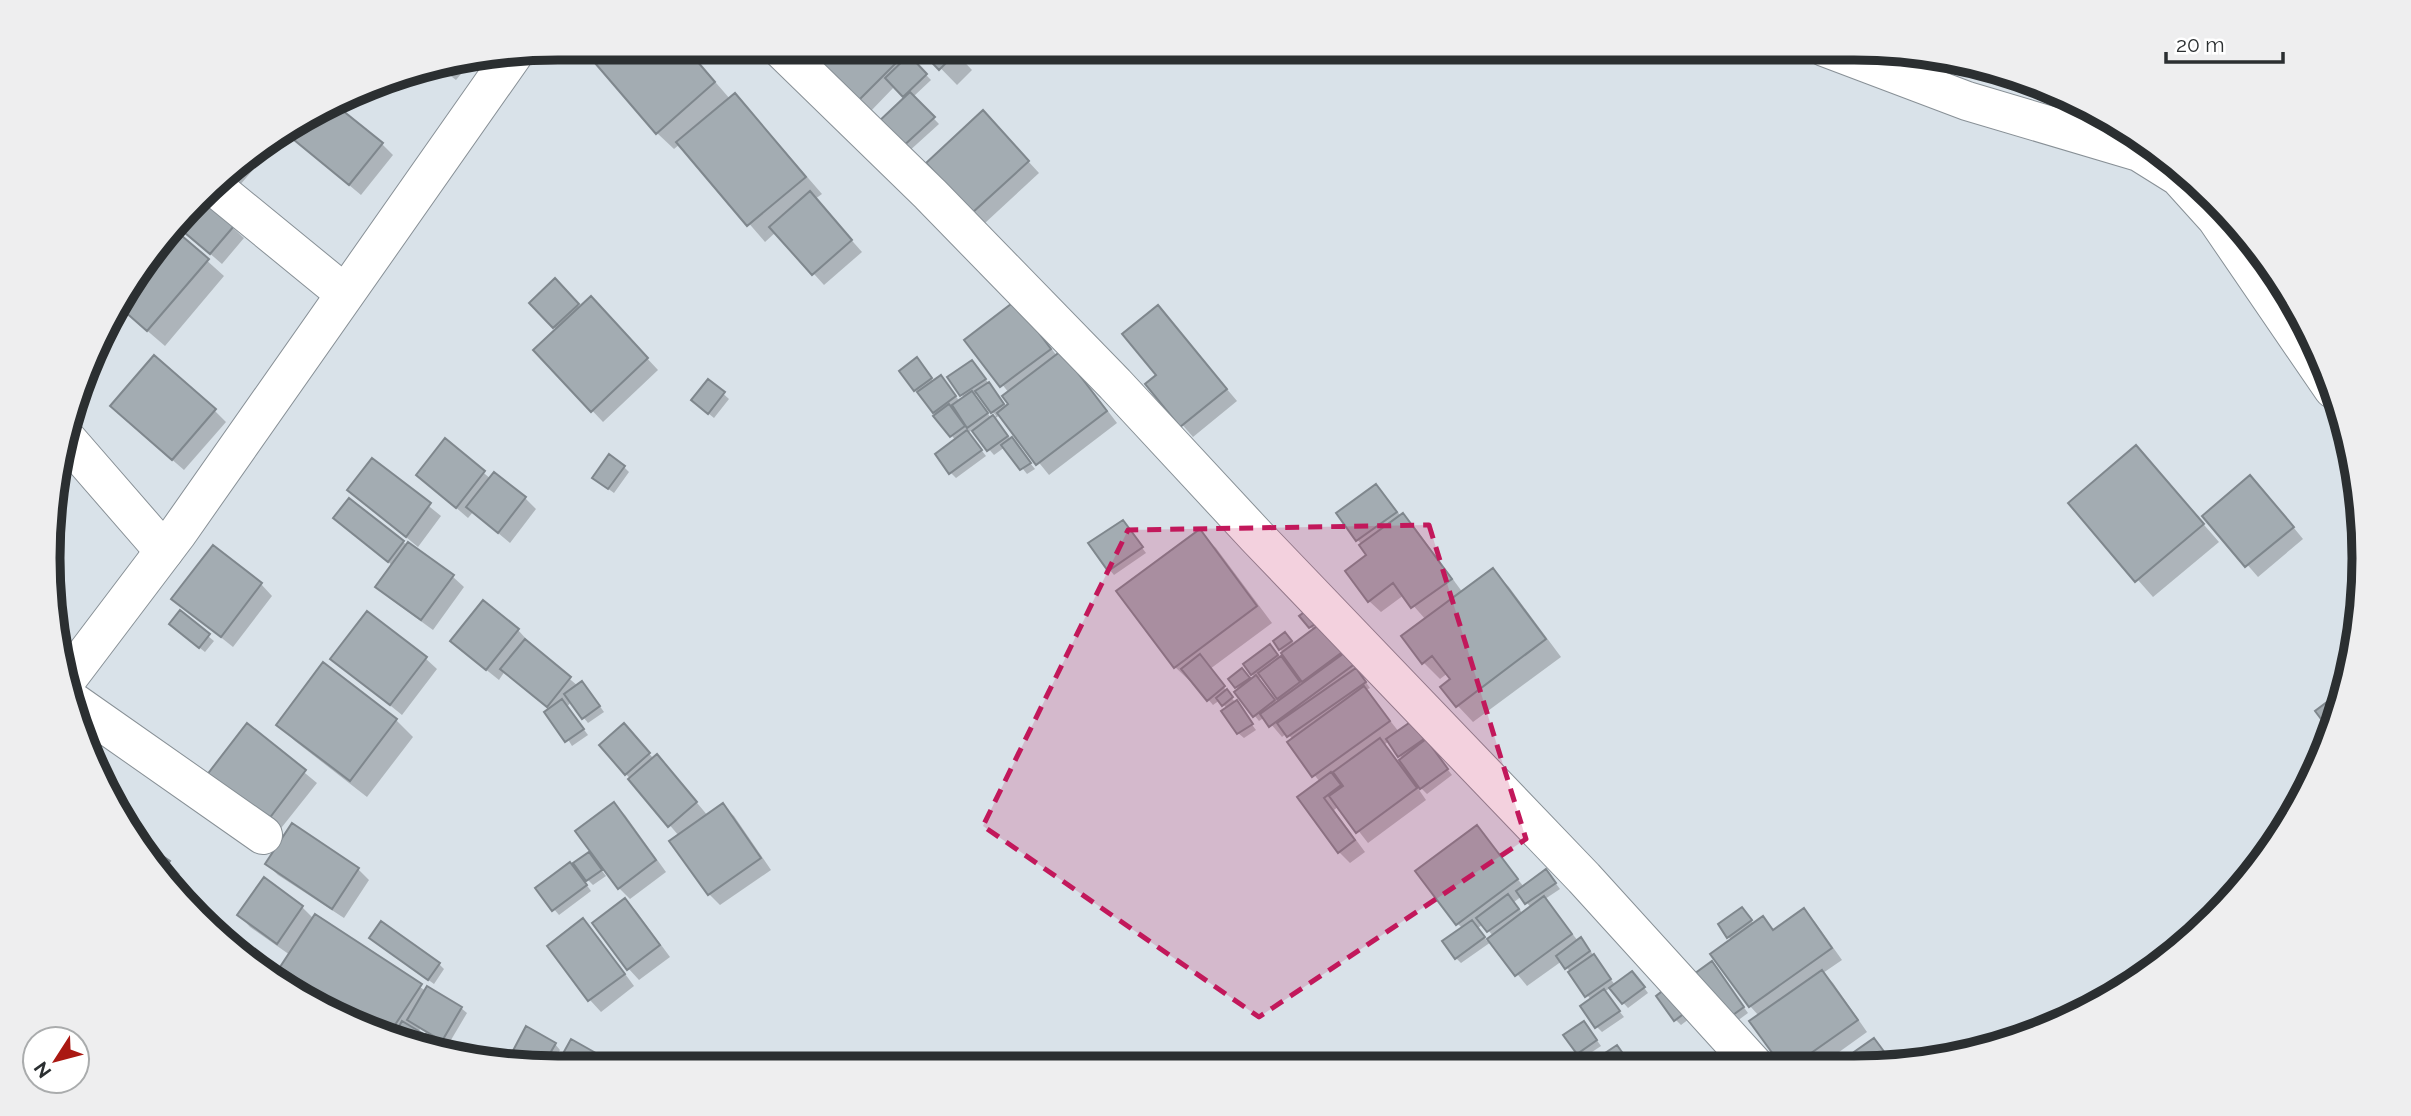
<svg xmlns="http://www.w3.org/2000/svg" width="2411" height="1116" font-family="Raleway,sans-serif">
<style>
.shadow{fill:#0003;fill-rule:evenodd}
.building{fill:#a3acb2;stroke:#7f878d;stroke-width:2}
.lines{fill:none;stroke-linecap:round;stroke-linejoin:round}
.street-casing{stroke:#889096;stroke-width:40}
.secondary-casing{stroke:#889096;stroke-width:40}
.street{stroke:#fff;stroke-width:38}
.secondary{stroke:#fff;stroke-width:38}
.marked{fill:#c2185b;fill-opacity:0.2;stroke:#c2185b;stroke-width:5;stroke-dasharray:14 9;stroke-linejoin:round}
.rim{fill:none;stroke:#2b2f31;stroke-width:9}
</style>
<rect width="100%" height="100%" fill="#d9e2e9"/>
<path class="shadow" d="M685 47 730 99 735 95 751 112 822 194 815 199 862 252 824 285 776 232 765 242 680 144 674 149 657 133Z
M802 47H899L931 80 913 97 939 124 907 153 878 124 906 98 895 86 868 114Z
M920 47 951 48 972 70 957 85Z
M471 62 456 80 439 67Z
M983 112 1039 173 985 223 974 212Z
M283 130 382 144 393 155 361 195Z
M279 133 282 136 240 185 225 172Z
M201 199 244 238 222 264 178 226Z
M174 231 224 276 165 346 115 303Z
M555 281 580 308 602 310 658 370 603 422 535 350 557 330 531 303Z
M1158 307 1237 401 1193 437 1147 384 1159 375Z
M1026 315 1057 356 1072 364 1117 423 1049 475 1000 415 994 419 1035 469 1027 474 1005 447 994 455 972 430 968 433 986 456 956 478 951 473 956 441 901 371 922 365 934 382H946L960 402 965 398 962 395 977 368 1007 407 1011 404 1009 393 967 340ZM978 393 996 416 992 419 974 395ZM955 406 960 416V417L951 409Z
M709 381 729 399 714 418 698 405Z
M215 411 226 422 184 470 123 417Z
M445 441 491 479 525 498 536 509 510 543 473 512 468 518 418 475Z
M2136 447 2219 542 2153 597 2070 503Z
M372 460 441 516 418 547 349 490Z
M624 467 629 472 614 493 600 483Z
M1376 486 1401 516 1403 515 1414 526 1463 593 1492 570 1509 587 1561 657 1473 722 1457 705 1453 680 1448 673 1440 679 1424 663 1404 637 1426 620 1404 595 1381 612 1369 601V555L1338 513Z
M2262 489 2303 539 2258 577 2205 516Z
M335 518 403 542 452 576 464 587 433 630 389 598 378 587 393 566Z
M1123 522 1146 553 1114 575 1109 569Z
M1199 532 1216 548 1272 623 1210 669 1256 730 1244 738 1238 733 1227 709 1220 700 1213 705 1193 682 1192 683 1175 667Z
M261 584 272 596 233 647 173 599Z
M1314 607 1366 675 1363 678 1370 688 1366 690 1399 732 1412 723 1452 775 1427 794 1416 783 1415 784 1426 800 1368 843 1339 806 1334 810 1365 852 1350 863 1339 852 1299 797 1320 782 1289 743 1293 740 1287 733 1282 737 1265 717 1259 721 1236 693 1239 690 1231 680 1247 676 1251 681 1256 678 1252 674 1275 651 1302 685 1305 683 1280 649 1290 639 1295 645 1314 631 1302 616ZM1262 676 1281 700 1277 703 1258 679ZM1389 741 1403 759 1399 762 1384 745ZM1339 777 1345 788 1336 779Z
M180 613 214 641 205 652 176 629Z
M518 630 529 642 527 643 578 686 587 688 604 712 588 723 571 702 567 707 588 735 572 746 550 710 505 671 499 680 464 652Z
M425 658 437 669 402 715 333 659Z
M324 665 396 720 413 737 367 797 295 741 278 725Z
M248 726 317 783 274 837Z
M624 726 654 759 668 768 708 816 722 805 734 816 771 870 720 905 709 894 679 836 626 774Z
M614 804 625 815 666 872 630 899 619 888Z
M1476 827 1524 887 1551 877 1560 889 1545 899 1578 941 1586 945 1615 985 1637 978 1648 993 1628 1008 1610 988 1604 992 1624 1017 1602 1032 1597 1027 1591 1000 1562 961 1527 986 1491 942 1461 963 1456 958 1462 928 1458 924ZM1522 896 1531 908 1523 914 1514 902ZM1483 924 1493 936 1487 941 1478 928Z
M139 842 169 863 180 874 174 884Z
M589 854 606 876 593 885 587 879Z
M267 864 358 869 369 880 344 918 278 875Z
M575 869 591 891 559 915 537 889Z
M264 880 302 907 314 919 426 991 428 988 461 1008 467 1013 448 1045 420 1029 418 1032 465 1060 374 1033 299 984 282 967 290 955 250 927 239 915Z
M625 900 636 911 670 957 639 980 628 968Z
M1804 911 1815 922 1842 960 1823 973 1833 983 1867 1032 1821 1065H1783L1759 1016 1750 1006 1732 940 1728 937 1747 914 1754 924 1763 918 1775 931Z
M204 921 225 938 222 942Z
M583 921 594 932 634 986 601 1012 590 1000 549 946Z
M377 943 439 964 444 969 434 984Z
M1712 963 1748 1013 1733 1024Z
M1675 993 1693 1016 1681 1025 1676 1020Z
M1589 1029 1601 1046 1583 1058 1578 1053Z
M572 1041 607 1064 627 1069H557Z
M555 1044 560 1050 550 1068 508 1064Z"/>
<path class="building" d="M613 47H685L715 82 656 134 595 63Z
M800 47H901L906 53 855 104Z
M917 47H952L957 52 939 70Z
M909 55 927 74 903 97 885 78Z
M910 92 935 117 900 149 876 124Z
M735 93 806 177 747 226 676 142Z
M332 102 383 143 349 185 282 130 303 115Z
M983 110 1029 161 972 213 926 163Z
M810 191 852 240 812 275 769 227Z
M202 198 234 226 210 254 178 227Z
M175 230 209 259 147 331 115 303Z
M555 278 579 304 553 328 529 303Z
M591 296 648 358 591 412 533 350Z
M1015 301 1051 349 1000 387 964 340Z
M1158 305 1227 389 1180 427 1145 384 1156 375 1122 334Z
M1061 351 1107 411 1036 465 997 413 1008 404 1002 396Z
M154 355 216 409 172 460 110 406Z
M917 357 932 378 914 391 899 371Z
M972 360 986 379 960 396 947 377Z
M941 375 956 396 933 413 917 392Z
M708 379 725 392 708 414 691 400Z
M989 382 1004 404 991 413 975 391Z
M972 391 988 413 967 428 952 405Z
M949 404 965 426 950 437 933 416Z
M993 415 1008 436 987 451 972 431Z
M967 430 982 450 949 474 935 454Z
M1012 437 1031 463 1020 470 1001 445Z
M445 438 485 471 456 508 416 475Z
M2136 445 2204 524 2135 582 2068 503Z
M609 454 625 466 608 489 592 478Z
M372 458 431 503 406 537 347 490Z
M494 472 526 497 498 533 466 507Z
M2250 475 2294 527 2245 567 2202 516Z
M1376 484 1397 512 1356 541 1336 513Z
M349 498 404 541 388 562 333 518Z
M1403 513 1452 579 1411 608 1393 583 1368 602 1345 571 1366 555 1359 545Z
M1123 520 1143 547 1108 571 1088 543Z
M1200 529 1257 606 1174 668 1116 591Z
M408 542 454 575 421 620 375 587Z
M213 545 262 583 221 637 171 599Z
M1493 568 1546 639 1456 707 1440 687 1450 679 1432 656 1422 664 1401 636Z
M483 600 519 629 486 670 450 641Z
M1314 605 1324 618 1309 628 1299 616Z
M180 610 210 634 199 648 169 624Z
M367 611 427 657 390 705 330 659Z
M1324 621 1345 650 1302 682 1281 653Z
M1285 632 1292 641 1279 650 1273 641Z
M525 639 571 677 547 707 500 669Z
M1270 644 1278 655 1251 675 1243 664Z
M1347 651 1356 663 1269 727 1260 714Z
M1200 654 1225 686 1207 701 1181 669Z
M1281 656 1300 682 1277 699 1258 673Z
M323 662 397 719 350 781 276 725Z
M1242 668 1250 678 1235 688 1228 679Z
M1356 668 1366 682 1287 737 1277 723Z
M1256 675 1275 700 1253 717 1234 692Z
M582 681 600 706 582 719 564 694Z
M1364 686 1390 721 1312 777 1287 742Z
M1227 689 1233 697 1222 706 1216 698Z
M2335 696 2340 703 2331 732 2315 711Z
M562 699 584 729 565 742 544 712Z
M1237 700 1253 724 1237 734 1221 711Z
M1412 721 1424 739 1398 757 1386 739Z
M247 723 306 770 262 828 203 780Z
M624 723 650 753 625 775 599 745Z
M1380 738 1417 788 1356 833 1329 796 1343 786 1333 772Z
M1426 739 1448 769 1420 789 1399 760Z
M657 754 697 802 668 827 628 779Z
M1331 772 1341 785 1324 798 1355 840 1338 853 1297 797Z
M614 802 656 860 618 889 575 831Z
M723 803 761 858 708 895 669 841Z
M292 823 359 868 332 909 265 864Z
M1477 825 1518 879 1456 925 1415 871Z
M135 837 170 861 163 871Z
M589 852 602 870 586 881 573 863Z
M570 862 587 885 552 911 535 888Z
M1546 869 1556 883 1525 904 1516 891Z
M264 877 303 906 277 944 237 915Z
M1508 894 1519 909 1487 932 1476 918Z
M1544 896 1572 934 1515 976 1487 939Z
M625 898 660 945 627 970 592 923Z
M1742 907 1752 920 1727 938 1718 924Z
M1804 908 1832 948 1749 1007 1710 954 1763 916 1773 930Z
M315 914 422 984 387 1037 280 967Z
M583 918 625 974 588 1001 547 946Z
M1472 920 1485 937 1455 959 1442 941Z
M381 921 440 963 428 980 369 938Z
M1581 937 1590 951 1565 969 1556 956Z
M234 950 294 983 292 986Z
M1594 954 1611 979 1585 997 1568 972Z
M1712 961 1744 1007 1726 1020 1694 974Z
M1822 970 1858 1020 1794 1065H1781L1749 1021Z
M1632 971 1645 987 1622 1004 1609 988Z
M1670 985 1689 1010 1674 1021 1656 996Z
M427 986 462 1007 442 1041 407 1020Z
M1604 989 1620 1011 1595 1028 1580 1006Z
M402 1021 422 1033 415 1046 392 1039Z
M1584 1021 1597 1040 1577 1054 1563 1035Z
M526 1026 556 1043 542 1067 506 1064Z
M426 1034 461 1054 459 1059 419 1047Z
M1874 1038 1891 1061 1887 1064 1863 1065 1854 1052Z
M571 1039 603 1057 596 1069 555 1068Z
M1617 1045 1631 1065H1605L1599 1057Z
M1930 1052 1936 1060 1913 1064Z
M610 1056 630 1069H603Z"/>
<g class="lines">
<g class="street-casing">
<path id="street" d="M779 47 930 194 1115 384 1257 537 1584 878 1754 1065
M212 185 344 293
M65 437 164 551
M69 699 263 835"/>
</g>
<g class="secondary-casing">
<path id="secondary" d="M1824 47 1967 101 2139 152 2179 177 2216 218 2333 389
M65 682 177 534 513 55"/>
</g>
<use href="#street" class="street"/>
<use href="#secondary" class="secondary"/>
</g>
<path class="marked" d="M1429 525 1526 839 1259 1017 983 826 1128 530Z"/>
<path d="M0 0H2411V1116H0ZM558 60H1854A498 498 0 0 1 2352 558V558A498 498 0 0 1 1854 1056H558A498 498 0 0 1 60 558V558A498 498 0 0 1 558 60Z" fill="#eeeeef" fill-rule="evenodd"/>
<path class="rim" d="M558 60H1854A498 498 0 0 1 2352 558V558A498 498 0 0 1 1854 1056H558A498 498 0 0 1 60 558V558A498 498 0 0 1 558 60Z"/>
<g transform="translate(56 1060) rotate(234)"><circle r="33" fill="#ffffff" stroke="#aaacad" stroke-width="2"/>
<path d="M0-5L12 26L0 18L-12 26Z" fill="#aa1812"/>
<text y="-10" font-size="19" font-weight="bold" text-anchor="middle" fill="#2b2f31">N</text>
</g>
<path d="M2166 52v10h117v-10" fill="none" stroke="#2b2f31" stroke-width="3.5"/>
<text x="2176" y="52" font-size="21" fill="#2b2f31" stroke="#ffffff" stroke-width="5" paint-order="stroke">20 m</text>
</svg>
